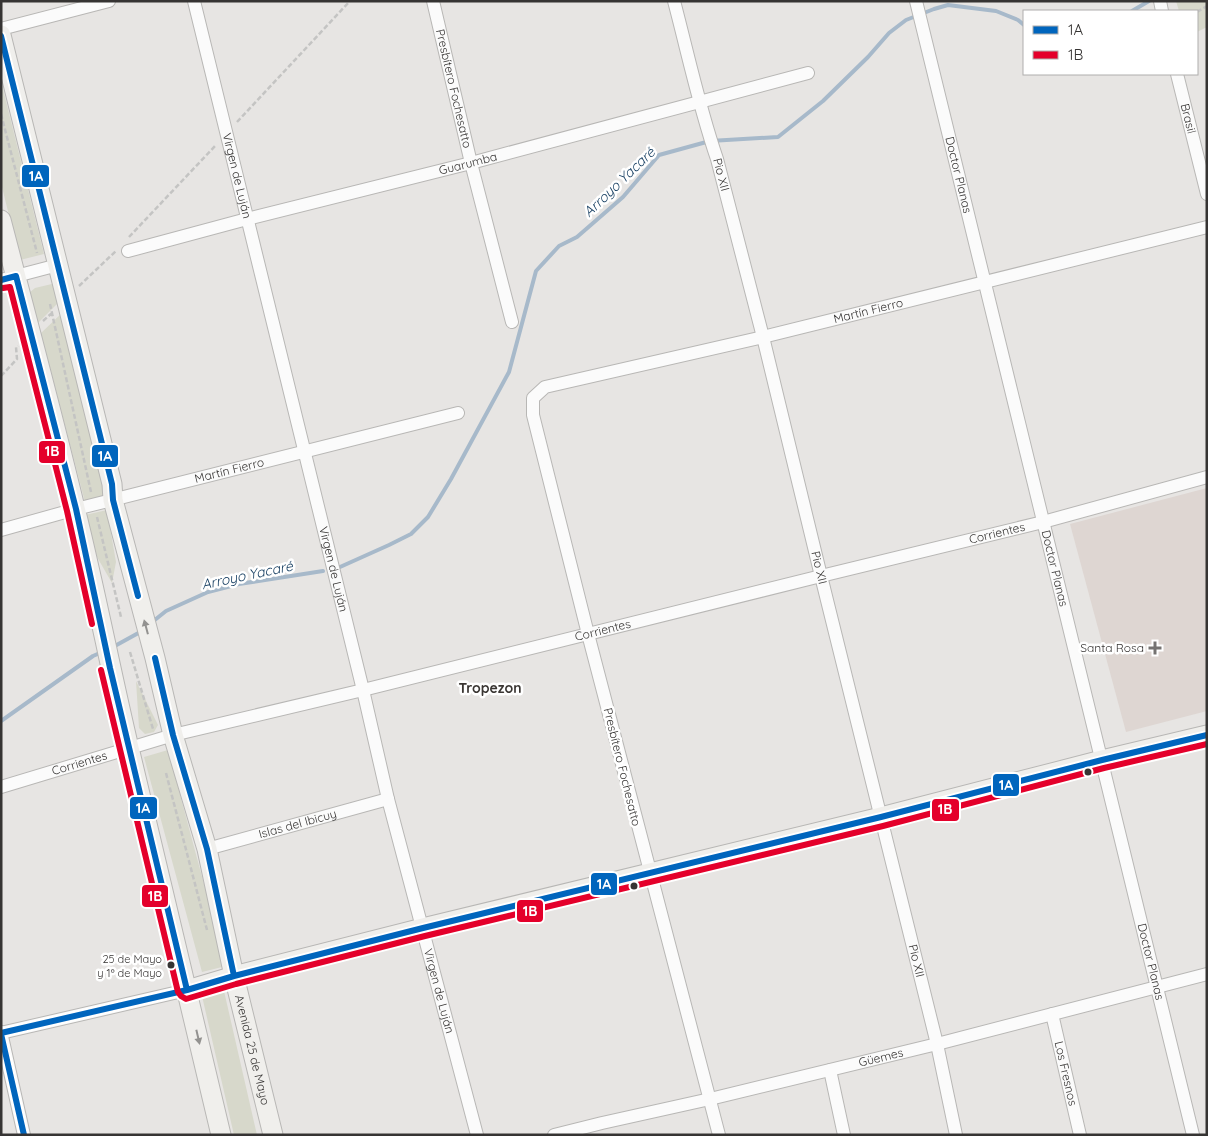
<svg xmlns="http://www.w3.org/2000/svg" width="1208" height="1136" font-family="Quicksand,sans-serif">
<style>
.built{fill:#ded6d2}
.green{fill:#d7d8cb}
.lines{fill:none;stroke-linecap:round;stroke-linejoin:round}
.stream{stroke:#a7b9ca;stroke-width:4}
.minor-casing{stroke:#b8b7b5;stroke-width:14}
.secondary-casing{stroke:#b8b7b5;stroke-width:21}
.path{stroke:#c4c4c3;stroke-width:2.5;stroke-dasharray:5 2.5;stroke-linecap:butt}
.minor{stroke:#fbfbfb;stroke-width:12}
.secondary{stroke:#f0efec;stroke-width:19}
.bus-1-casing{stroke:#fff;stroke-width:10}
.bus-2-casing{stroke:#fff;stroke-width:10}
.bus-1{stroke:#0065bd;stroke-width:6}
.bus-2{stroke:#e4002b;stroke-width:6}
.oneway{fill:#939290}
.poi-dot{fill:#747271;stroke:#fff;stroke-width:2}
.bus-dot{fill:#363433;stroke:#fff;stroke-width:2}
.labels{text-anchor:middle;stroke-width:5;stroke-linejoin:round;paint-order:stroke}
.bus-label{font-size:11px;fill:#363433;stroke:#fff;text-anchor:end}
.street-label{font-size:12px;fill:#363433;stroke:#fff}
.poi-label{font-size:12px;fill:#363433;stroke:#fff;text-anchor:end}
.water-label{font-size:14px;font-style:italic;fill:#113a5e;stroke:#fff}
.neighbourhood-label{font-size:14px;font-weight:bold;fill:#3a3633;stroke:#fff}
.line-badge{stroke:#fff;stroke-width:2}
.badge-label{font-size:14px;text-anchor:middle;font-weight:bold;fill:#fff}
</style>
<rect width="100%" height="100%" fill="#e7e5e3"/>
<path class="built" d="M1207 488V711L1126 732 1070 524Z"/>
<path class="green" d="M1176 1H1207V27L1197 32V11H1179Z
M1 81 44 254 20 260 1 183Z
M56 283 64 297 37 324 29 293 35 288Z
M63 312 109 496 85 502 41 333Z
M107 510 116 562 112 583 97 557 85 515Z
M136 681 158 725 154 732 145 734 139 728Z
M168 750 226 966 202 972 144 757Z
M224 991 257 1135H234L202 996Z"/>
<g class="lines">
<path class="stream" d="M1132 11 1149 1
M340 567 389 545 411 534 428 517 451 479 509 372 536 271 559 246 577 237 623 197 659 155 710 141 778 137 823 101 868 57 889 33 906 20 934 9 948 5 996 11 1018 20 1024 25
M151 623 166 611 208 592 239 584 323 571
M113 647 142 631
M1 721 93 656 102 652"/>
<g class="minor-casing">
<g id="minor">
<path id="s1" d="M194 1 363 690 388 799 477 1135"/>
<path id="s2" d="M433 1 471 163 512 322"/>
<path id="s3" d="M674 1C688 54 699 107 717 159L763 337 821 576 937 1044 956 1135"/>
<path id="s4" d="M916 1 1193 1135"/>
<path d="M1160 1 1162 11"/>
<path d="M1 29 109 1"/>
<path id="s5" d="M1177 74 1207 194"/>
<path id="s6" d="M128 251 247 219 471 163 808 73"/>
<path d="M1 280 58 265"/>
<path id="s7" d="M1 530 76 509 458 413"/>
<path id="s8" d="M1 787 173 735 363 690 821 576 1043 522 1207 477"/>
<path id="s9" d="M207 849 388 799"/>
<path id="s10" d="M1052 1014 1080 1135"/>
<path d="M1 1032 24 1135"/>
<path d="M1 1033 187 990"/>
<path d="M830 1070 844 1135"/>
<path id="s11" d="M554 1135 602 1123 710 1099 937 1044 1207 974"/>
<path id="s12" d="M719 1135 588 634 533 415V398L545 387 763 337 1207 227"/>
</g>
</g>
<g class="secondary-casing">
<g id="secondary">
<path id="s13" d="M1 35 112 484 113 500 155 658 173 735 207 849 234 976 273 1135"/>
<path d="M1 220C26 316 52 412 75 508 95 588 110 668 129 748 159 877 191 1006 221 1135"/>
<path d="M187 990 234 976 423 928 881 817 1102 760 1207 735"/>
</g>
</g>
<path class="path" d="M1197 12 1207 6
M1 114 37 253
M237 122 350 1
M129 237 216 145
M79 286 117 250
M50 304 91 492
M43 321 52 313
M1 376 17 359 16 347 18 346
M97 517 121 617
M130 652 153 729
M166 773 207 930"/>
<use href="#minor" class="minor"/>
<use href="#secondary" class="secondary"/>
<g class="bus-1-casing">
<path id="bus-1" d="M1 36 112 484 113 500 138 596
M1 280 16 276 76 509 110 668 187 990
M155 658 173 735 207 849 234 976
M1 1033 187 990 234 976 423 928 881 817 1102 760 1207 735
M1 1034 24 1135"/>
</g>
<g class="bus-2-casing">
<path id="bus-2" d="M3 288 10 287 67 511 92 624
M101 670 178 992 181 996 186 999 236 984 425 936 883 826 1104 768 1207 744"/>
</g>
<use href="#bus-1" class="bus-1"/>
<use href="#bus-2" class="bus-2"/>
</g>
<defs><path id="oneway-solid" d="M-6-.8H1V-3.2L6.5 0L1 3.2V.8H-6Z" transform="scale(1.25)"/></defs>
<g class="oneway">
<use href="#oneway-solid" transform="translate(146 627) rotate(-105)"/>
<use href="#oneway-solid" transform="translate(198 1037) rotate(77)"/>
</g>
<path class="poi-dot" d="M1152.5 640.5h5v5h5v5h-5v5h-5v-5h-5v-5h5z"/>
<g class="bus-dot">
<circle cx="1088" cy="772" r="4.5"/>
<circle cx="634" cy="886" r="4.5"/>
<circle cx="171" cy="965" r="4.5"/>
</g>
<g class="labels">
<g class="bus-label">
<text x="162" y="963">25 de Mayo<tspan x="162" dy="14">y 1º de Mayo</tspan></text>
</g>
<g class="street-label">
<text dy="4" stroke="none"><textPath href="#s2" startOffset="90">Presbítero Fochesatto</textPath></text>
<text dy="4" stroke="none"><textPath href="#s5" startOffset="46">Brasil</textPath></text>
<text dy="4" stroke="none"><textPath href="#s6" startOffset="351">Guarumba</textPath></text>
<text dy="4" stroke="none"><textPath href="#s3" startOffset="180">Pio XII</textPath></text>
<text dy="4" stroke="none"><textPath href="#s1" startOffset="180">Virgen de Luján</textPath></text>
<text dy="4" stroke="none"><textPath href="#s4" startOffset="179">Doctor Planas</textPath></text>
<text dy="4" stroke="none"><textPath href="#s12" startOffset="1109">Martín Fierro</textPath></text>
<text dy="4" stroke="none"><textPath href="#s7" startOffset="236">Martín Fierro</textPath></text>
<text dy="4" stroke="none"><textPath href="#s8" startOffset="1028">Corrientes</textPath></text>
<text dy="4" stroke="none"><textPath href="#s3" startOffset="585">Pio XII</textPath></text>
<text dy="4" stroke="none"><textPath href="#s1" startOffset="585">Virgen de Luján</textPath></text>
<text dy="4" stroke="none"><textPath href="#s4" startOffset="584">Doctor Planas</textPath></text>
<text dy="4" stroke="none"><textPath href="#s8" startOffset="622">Corrientes</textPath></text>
<text dy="4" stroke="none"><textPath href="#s8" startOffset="82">Corrientes</textPath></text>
<text transform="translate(622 767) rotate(76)" y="4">Presbítero Fochesatto</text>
<text dy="4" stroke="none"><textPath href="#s9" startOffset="94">Islas del Ibicuy</textPath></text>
<text dy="4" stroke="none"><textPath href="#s3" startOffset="990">Pio XII</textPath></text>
<text dy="4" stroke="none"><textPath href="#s4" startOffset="989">Doctor Planas</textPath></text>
<text dy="4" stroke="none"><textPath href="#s1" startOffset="1020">Virgen de Luján</textPath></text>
<text dy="4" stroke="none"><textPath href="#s13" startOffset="1046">Avenida 25 de Mayo</textPath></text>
<text dy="4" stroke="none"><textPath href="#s11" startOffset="336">Güemes</textPath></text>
<text dy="4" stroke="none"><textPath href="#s10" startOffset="61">Los Fresnos</textPath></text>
</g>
<g class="poi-label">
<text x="1144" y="652">Santa Rosa</text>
</g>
<g class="water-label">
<text transform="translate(619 182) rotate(-44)" y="5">Arroyo Yacaré</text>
<text transform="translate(247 575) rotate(-12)" y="5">Arroyo Yacaré</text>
</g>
<g class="neighbourhood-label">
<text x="490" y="693">Tropezon</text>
</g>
</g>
<g class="line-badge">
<rect x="21" y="164" width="29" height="24" rx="5" fill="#0065bd"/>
<rect x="38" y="440" width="28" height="24" rx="5" fill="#e4002b"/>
<rect x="91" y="444" width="28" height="24" rx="5" fill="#0065bd"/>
<rect x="992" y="773" width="28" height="24" rx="5" fill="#0065bd"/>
<rect x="129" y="796" width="29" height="24" rx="5" fill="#0065bd"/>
<rect x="931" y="798" width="29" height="24" rx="5" fill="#e4002b"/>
<rect x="590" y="872" width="28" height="24" rx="5" fill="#0065bd"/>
<rect x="141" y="884" width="28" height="24" rx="5" fill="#e4002b"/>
<rect x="516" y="899" width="28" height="24" rx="5" fill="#e4002b"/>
</g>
<g class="badge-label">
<text x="36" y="181">1A</text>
<text x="52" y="456">1B</text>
<text x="105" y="461">1A</text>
<text x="1006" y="790">1A</text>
<text x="143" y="813">1A</text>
<text x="945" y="814">1B</text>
<text x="604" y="889">1A</text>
<text x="155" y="901">1B</text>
<text x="530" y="916">1B</text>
</g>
<rect width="1208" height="1136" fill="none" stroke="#363433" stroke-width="5"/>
<rect x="1023" y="10" width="175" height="65" fill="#ffffff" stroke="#afaead"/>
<rect x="1033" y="26" width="25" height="8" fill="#0065bd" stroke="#afaead"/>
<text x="1068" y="35" font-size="15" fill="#363433">1A</text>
<rect x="1033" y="51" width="25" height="8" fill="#e4002b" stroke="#afaead"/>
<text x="1068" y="60" font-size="15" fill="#363433">1B</text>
</svg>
